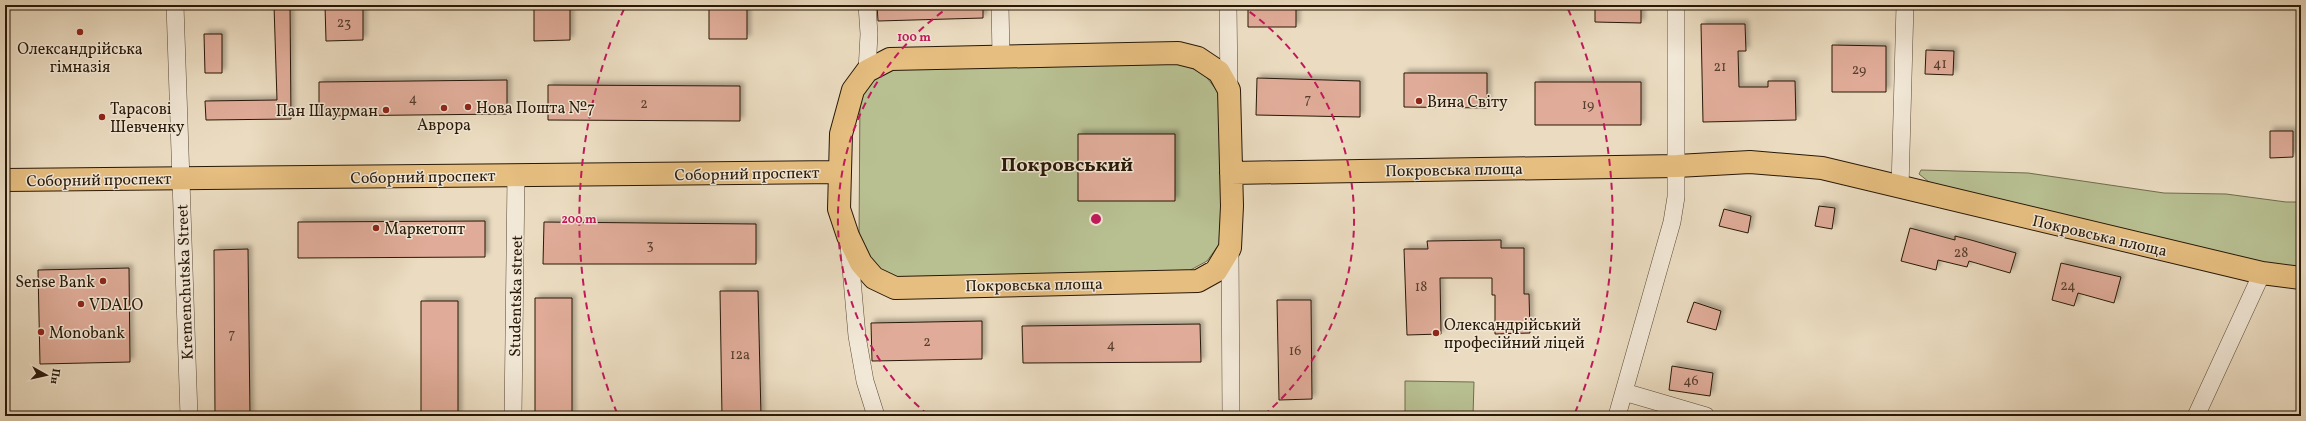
<svg xmlns="http://www.w3.org/2000/svg" width="2306" height="421" font-family="Vollkorn,serif">
<style>
.green{fill:#b8c092;stroke:#706c4c}
.building{fill:#e0ac99;stroke:#281807;filter:url(#shadow)}
.lines{fill:none;stroke-linecap:round;stroke-linejoin:round}
.minor-casing{stroke:#594936;stroke-width:18}
.highway-casing{stroke:#281807;stroke-width:24}
.minor{stroke:#f2e8d7;stroke-width:17}
.highway{stroke:#e6be80;stroke-width:22}
.ring{fill:none;stroke:#c2185b;stroke-width:2;stroke-dasharray:7 5}
.poi-dot{fill:#8f2418;stroke:#f2e8d7;stroke-width:1.5}
.labels{text-anchor:middle;stroke-width:3;stroke-linejoin:round;paint-order:stroke}
.number-label{font-size:14px;fill:#563d2c}
.poi-label{font-size:16px;fill:#281807;stroke:#f2e8d7;text-anchor:start}
.street-label{font-size:16px;fill:#281807;stroke:#f2e8d7}
.district-label{font-size:20px;font-weight:bold;fill:#281807;stroke:#f2e8d7}
.centre{fill:#c2185b;stroke:#f2e8d7;stroke-width:2}
.ring-label{font-size:12px;text-anchor:middle;font-weight:bold;fill:#c2185b;stroke:#f2e8d7;stroke-width:3;stroke-linejoin:round;paint-order:stroke}
</style>
<defs>
<filter id="shadow"><feDropShadow dx="3.5" dy="-3.5" stdDeviation="2" flood-color="#0004"/></filter>
</defs>
<rect width="100%" height="100%" fill="#ebdcc1"/>
<filter id="stains"><feTurbulence type="fractalNoise" baseFrequency=".005" numOctaves="4"/><feColorMatrix values="0 0 0 0 .2 0 0 0 0 .09 0 0 0 0 .02 0 0 0 .5 -.17"/></filter>
<radialGradient id="worn" r=".72"><stop offset=".6" stop-color="#630" stop-opacity="0"/><stop offset="1" stop-color="#630" stop-opacity=".3"/></radialGradient>
<path class="green" d="M1177 61 1204 74 1222 97 1223 239 1207 261 1185 273 898 281 870 263 859 239 860 94 873 75 898 65Z
M1921 170 2028 173 2164 193 2226 194 2286 202H2301V268L2279 266 1950 188 1929 182 1919 174Z
M1405 381 1474 382 1473 416H1405Z"/>
<path class="building" d="M274 5H290L291 119 206 120 205 101 277 100Z
M325 5H363V40L326 41Z
M534 5H570V40L534 41Z
M709 5H747V39H709Z
M877 5H983V18L878 21Z
M1248 5H1296V27H1248Z
M1595 5H1641V23L1595 22Z
M1701 24H1745L1746 51H1738L1739 87H1768V81H1795L1796 120 1703 122Z
M204 34H222V73H205Z
M1832 45 1886 46V92H1832Z
M1926 50 1954 51 1953 75 1925 74Z
M1404 73H1487V108L1404 107Z
M1257 78 1360 81V117L1256 115Z
M507 80V114L319 116V82Z
M1535 82H1641V125H1535Z
M548 85 740 86V121L548 120Z
M2270 131H2293V157L2270 158Z
M1078 134H1175V201H1078Z
M1819 206 1835 208 1832 229 1815 226Z
M1724 209 1751 216 1748 233 1719 226Z
M485 221V257L298 258V222Z
M544 222 756 224V264H543Z
M1910 228 1955 240V236L1971 240 2016 253 2010 273 1969 261 1967 267 1938 260 1936 270 1901 261Z
M1501 240V248H1524V294H1529L1530 333 1495 334V295H1492V278H1440L1441 334 1407 335 1404 249H1428L1427 241Z
M248 249 250 416H215L214 250Z
M2061 263 2121 277 2114 303 2078 293 2074 306 2052 300Z
M129 268 130 362 40 364 38 270Z
M720 291H758L761 416H722Z
M535 298H572V416H535Z
M1277 300H1311L1312 399 1279 400Z
M421 301H458V416H421Z
M1694 302 1721 311 1716 330 1687 322Z
M982 321V359L872 361 871 323Z
M1200 324 1201 362 1023 363 1022 326Z
M1672 366 1713 373 1710 396 1669 390Z"/>
<g class="lines">
<g class="minor-casing">
<path id="minor" d="M175 5 189 416
M1000 5 1001 56
M1228 5 1229 89
M867 71 869 34 867 5
M1900 188 1905 5
M849 245 857 336 865 381 876 416
M1230 248 1231 416
M1624 392 1706 416
M513 416 516 175
M1617 416 1672 222 1676 197V5
M2196 416 2262 273"/>
</g>
<g class="highway-casing">
<path id="highway" d="M1178 53 1198 58 1219 72 1229 90 1232 206 1230 248 1216 271 1198 281 895 288 874 278 861 263 848 236 839 209 841 134 853 90 867 71 890 59Z
M1231 173 1677 166 1750 162 1822 168 2262 273 2301 278
M5 180 840 172"/>
</g>
<use href="#minor" class="minor"/>
<use href="#highway" class="highway"/>
</g>
<g class="ring">
<path d="M928 415A258 258 0 0 1 952 5M1240 5A258 258 0 0 1 1264 415"/>
<path d="M617 413A517 517 0 0 1 624 9M1568 9A517 517 0 0 1 1575 413"/>
</g>
<g class="poi-dot">
<circle cx="80" cy="32" r="4"/>
<circle cx="1419" cy="101" r="4"/>
<circle cx="468" cy="107" r="4"/>
<circle cx="444" cy="108" r="4"/>
<circle cx="386" cy="110" r="4"/>
<circle cx="102" cy="117" r="4"/>
<circle cx="376" cy="228" r="4"/>
<circle cx="103" cy="281" r="4"/>
<circle cx="81" cy="304" r="4"/>
<circle cx="41" cy="332" r="4"/>
<circle cx="1436" cy="333" r="4"/>
</g>
<g class="labels">
<g class="number-label">
<text x="344" y="27">23</text>
<text x="1940" y="68">41</text>
<text x="1720" y="71">21</text>
<text x="1859" y="74">29</text>
<text x="413" y="103">4</text>
<text x="1308" y="103">7</text>
<text x="644" y="108">2</text>
<text x="1588" y="109">19</text>
<text x="650" y="249">3</text>
<text x="1961" y="257">28</text>
<text x="2068" y="290">24</text>
<text x="1421" y="291">18</text>
<text x="232" y="338">7</text>
<text x="927" y="346">2</text>
<text x="1111" y="349">4</text>
<text x="1295" y="355">16</text>
<text x="740" y="359">12а</text>
<text x="1691" y="385">46</text>
</g>
<g class="poi-label">
<text x="80" y="54" text-anchor="middle">Олександрійська<tspan x="80" dy="18">гімназія</tspan></text>
<text x="1427" y="107">Вина Світу</text>
<text x="476" y="113">Нова Пошта №7</text>
<text x="110" y="114">Тарасові<tspan x="110" dy="18">Шевченку</tspan></text>
<text x="378" y="116" text-anchor="end">Пан Шаурман</text>
<text x="444" y="130" text-anchor="middle">Аврора</text>
<text x="384" y="234">Маркетопт</text>
<text x="95" y="287" text-anchor="end">Sense Bank</text>
<text x="89" y="310">VDALO</text>
<text x="1444" y="330">Олександрійський<tspan x="1444" dy="18">професійний ліцей</tspan></text>
<text x="49" y="338">Monobank</text>
</g>
<g class="street-label">
<text transform="translate(1454 169) rotate(-1)" y="6">Покровська площа</text>
<text transform="translate(747 173) rotate(-1)" y="6">Соборний проспект</text>
<text transform="translate(423 176) rotate(-1)" y="6">Соборний проспект</text>
<text transform="translate(99 179) rotate(-1)" y="6">Соборний проспект</text>
<text transform="translate(2100 235) rotate(13)" y="6">Покровська площа</text>
<text transform="translate(184 282) rotate(-92)" y="6">Kremenchutska Street</text>
<text transform="translate(1034 284) rotate(-1)" y="6">Покровська площа</text>
<text transform="translate(515 296) rotate(-89)" y="6">Studentska street</text>
</g>
<g class="district-label">
<text x="1067" y="171">Покровський</text>
</g>
</g>
<circle cx="1096" cy="219" r="6" class="centre"/>
<g class="ring-label">
<text x="914" y="41">100 m</text>
<text x="579" y="223">200 m</text>
</g>
<rect width="2306" height="421" fill="none" stroke="#ebdcc1" stroke-width="20"/>
<rect x="6" y="6" width="2294" height="409" fill="none" stroke="#281807" stroke-width="2"/>
<rect x="10" y="10" width="2286" height="401" fill="none" stroke="#281807"/>
<g transform="translate(46 375) rotate(98)" stroke="#f2e8d7" stroke-width="3" paint-order="stroke">
<path d="M0-3L7 15L0 10L-7 15Z" fill="#281807"/>
<text y="-6" font-size="11" font-weight="bold" text-anchor="middle" fill="#281807">Пн</text>
</g>
<rect width="100%" height="100%" filter="url(#stains)"/>
<rect width="100%" height="100%" fill="url(#worn)"/>
</svg>
